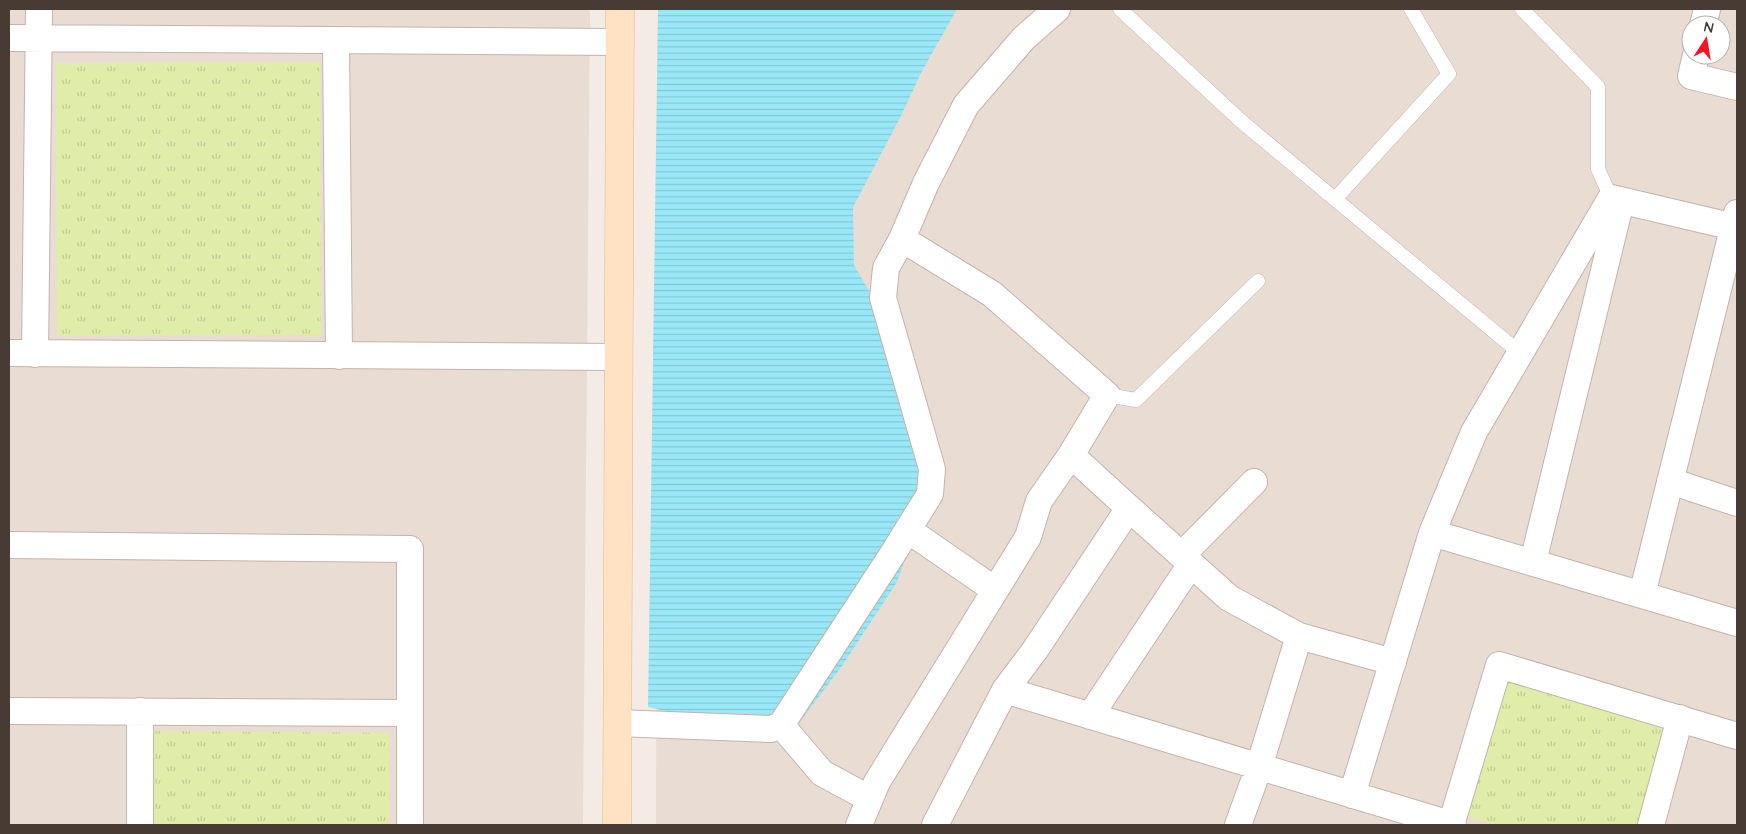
<svg xmlns="http://www.w3.org/2000/svg" width="1746" height="834" font-family="Quicksand,sans-serif">
<style>
.residential{fill:#e9dcd2;fill-rule:evenodd}
.grass{fill:url(#grass-tufts)}
.water{fill:url(#water-rules)}
.lines{fill:none;stroke-linecap:round;stroke-linejoin:round}
.lane-casing{stroke:#c4b4a9;stroke-width:15}
.street-casing{stroke:#c4b4a9;stroke-width:28}
.secondary-casing{stroke:#dcb690;stroke-width:29}
.lane{stroke:#fff;stroke-width:14}
.street{stroke:#fff;stroke-width:26}
.secondary{stroke:#ffe2c4;stroke-width:28}
</style>
<defs>
<pattern id="grass-tufts" width="24" height="20" patternUnits="userSpaceOnUse" patternTransform="scale(1.25)"><rect width="24" height="20" fill="#dfeda8"/><path d="M3 7l-1-3M5 7V3M7 7l1-3M15 17l-1-3M17 17v-4M19 17l1-3" fill="none" stroke="#c1cc91"/></pattern>
<pattern id="water-rules" width="6" height="5" patternUnits="userSpaceOnUse" patternTransform="scale(1.25)"><rect width="6" height="5" fill="#99e8f8"/><path d="M0 2.5h6" fill="none" stroke="#85c8d5"/></pattern>
</defs>
<rect width="100%" height="100%" fill="#f4ece4"/>
<path class="residential" d="M9 9H590L583 825H9Z
M658 9H1737V825H656ZM1691 25H1721V55H1691Z"/>
<path class="grass" d="M320 62 321 335 57 336 56 63Z
M1506 681 1668 730 1639 825H1497L1465 816Z
M154 731 389 733V825H153Z"/>
<path class="water" d="M658 9H957L921 73 900 118 853 207 854 265 896 338 935 473 897 582 842 666 787 739 648 707Z"/>
<g class="lines">
<g class="lane-casing">
<path id="lane" d="M1120 9 1241 121 1520 353
M1522 9 1598 87V169L1611 198
M1335 199 1449 74 1411 9
M1107 395 1136 400 1258 281"/>
</g>
<g class="street-casing">
<path id="street" d="M1703 25 1707 9
M9 38 620 42
M336 41 339 356
M1696 55 1691 76 1737 87
M9 353 619 357
M35 354 39 9
M1670 481 1737 503
M1129 508 1229 598 1299 636 1393 662
M908 530 995 590
M1432 533 1737 623
M9 545 410 549V825
M1182 555 1254 482
M1533 562 1621 201
M1642 595 1737 213
M1005 690 1453 825
M9 711 410 713
M140 711V825
M1090 716 1191 564
M618 723 771 729 781 725 892 555 930 494 932 469 883 298 886 268 902 239
M781 725 822 773 870 799
M1352 795 1432 533 1474 432 1611 198 1734 227
M859 825 877 782 1028 537 1039 501 1071 455
M935 825 1005 690 1035 650 1129 508 1071 455 1107 395 992 294 902 239 926 183 966 105 1024 38 1057 9
M1238 825 1259 767 1299 636
M1451 825 1499 665 1737 736
M1651 825 1680 718"/>
</g>
<g class="secondary-casing">
<path id="secondary" d="M617 825 620 9"/>
</g>
<use href="#lane" class="lane"/>
<use href="#street" class="street"/>
<use href="#secondary" class="secondary"/>
</g>
<rect width="1746" height="834" fill="none" stroke="#473b33" stroke-width="20"/>
<g transform="translate(1706 40) rotate(12)"><circle r="24" fill="#ffffff" stroke="#b5b1ad"/>
<path d="M0-4L9 19L0 12L-9 19Z" fill="#ff1126"/>
<text y="-8" font-size="14" font-weight="bold" text-anchor="middle" fill="#473b33">N</text>
</g>
</svg>
